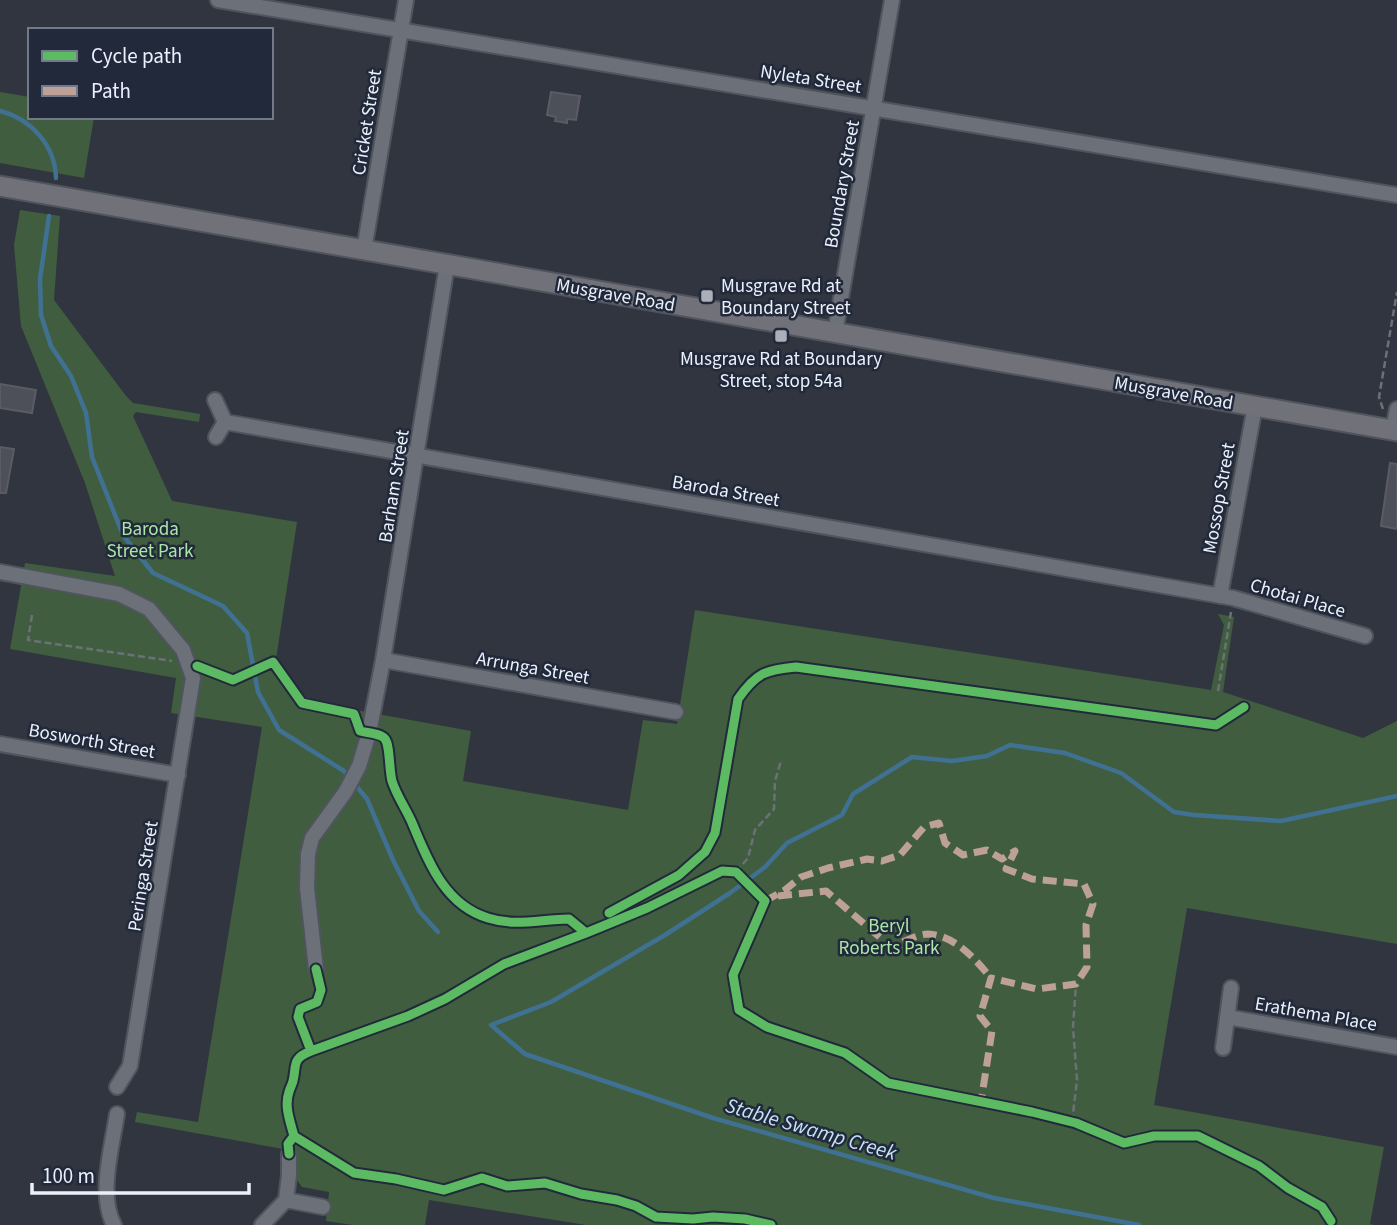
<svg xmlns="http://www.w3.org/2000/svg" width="1397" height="1225" font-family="'Source Sans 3',sans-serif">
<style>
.green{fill:#405e3f}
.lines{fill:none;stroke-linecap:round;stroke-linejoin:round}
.stream{stroke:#407192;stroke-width:4.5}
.building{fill:#4e5059;stroke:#5a5b64;stroke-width:2}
.street-casing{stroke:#50545d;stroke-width:18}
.secondary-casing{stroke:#50545d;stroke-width:23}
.path{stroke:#6c7077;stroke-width:2.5;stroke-dasharray:7 3.5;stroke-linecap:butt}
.street{stroke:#6c7078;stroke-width:14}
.secondary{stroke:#717279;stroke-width:19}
.quiet{stroke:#bda197;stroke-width:7;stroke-dasharray:14 7;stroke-linecap:butt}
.cycleway-casing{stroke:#21293a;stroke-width:13}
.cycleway{stroke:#5cba63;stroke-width:9}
.poi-dot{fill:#aaafba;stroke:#21293a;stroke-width:2.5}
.labels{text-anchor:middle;stroke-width:5;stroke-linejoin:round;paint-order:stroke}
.street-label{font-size:19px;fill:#ebf1fc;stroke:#21293a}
.poi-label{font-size:19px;fill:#ebf1fc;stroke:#21293a;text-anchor:start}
.park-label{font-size:19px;fill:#aae7a5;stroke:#21293a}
.water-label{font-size:21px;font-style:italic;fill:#c5e3f8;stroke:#21293a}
</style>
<rect width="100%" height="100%" fill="#30353f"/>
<path class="green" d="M0 92 30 97V117H94L84 178 0 163Z
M20 210 60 216 54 300 126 396 133 403 200 414 199 422 136 412 133 416 172 501 297 522 276 659 306 701 471 731 463 781 628 810 643 720 677 724 695 610 1211 690 1224 625 1218 614 1234 617 1223 692 1363 738 1397 721V944L1187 908 1154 1105 1384 1147 1370 1224 1374 1225H586L429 1200 425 1225H353L326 1221 329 1192 302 1187 297 1180 294 1151 135 1122 137 1112 198 1122 262 727 171 713 176 678 10 649 25 563 115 576 85 483 21 326 14 245Z"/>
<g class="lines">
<path class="stream" d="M0 111C31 119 55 145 56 178
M49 216 40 279 41 315 51 346 71 376 86 413 92 457 123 535 153 573 223 606 247 633 258 692 279 730 344 771 367 799 393 860 419 911 438 932
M1139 1225 994 1198 713 1118 525 1054 491 1025 551 1002 665 935 730 893 765 867 787 843 842 815 853 794 912 757 952 761 987 756 1010 745 1065 753 1121 773 1174 812 1194 815 1281 821 1397 796"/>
</g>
<path class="building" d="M551 92 580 96 576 120 567 119V123L555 121 556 117 547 115Z
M0 384 36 390 32 413 0 408Z
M0 447 14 449 6 493H0Z
M1390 463 1397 464V529L1381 526Z"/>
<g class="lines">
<g class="street-casing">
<path id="street" d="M218 0 1397 195
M364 250 406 0
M835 333 892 0
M215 400 225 422 216 437
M225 422 1233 598 1365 636
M1393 430 1397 409
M0 572 119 594 149 609 183 650 193 678 130 1066 117 1087
M1220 596 1255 406
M383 660 676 712
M0 744 178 775
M316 969 307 888 308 854 312 838 346 791 359 766 369 733 383 660 447 265
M1227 1017 1397 1047
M1223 1048 1231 988
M286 1200 323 1207
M114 1225C98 1195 112 1147 117 1114
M262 1225 286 1200 289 1175V1154"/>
</g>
<g class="secondary-casing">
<path id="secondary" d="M0 186 1397 431"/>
</g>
<path class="path" d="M1383 409 1379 397 1397 292
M32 615 28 640 172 661
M1218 691 1231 612
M736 872 748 858 755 830 774 809 775 781 781 761
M1072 1122 1077 1080 1073 1027 1076 984"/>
<use href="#street" class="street"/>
<use href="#secondary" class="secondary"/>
<path class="quiet" d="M778 896 826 891 891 947C902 943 917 934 928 934 955 935 976 960 991 978
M765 901 785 890 801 877 828 868 867 859 882 861 900 855 924 827 939 823 945 843 963 855 987 850 1002 859 1015 851 1006 869 1032 879 1084 884 1093 904 1086 925 1087 967 1076 984 1037 989 991 978 980 1016 992 1031 981 1102"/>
<g class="cycleway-casing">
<path id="cycleway" d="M197 666 233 680 273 662 302 703 354 714 360 731C367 733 381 733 385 739 390 745 389 770 392 781 397 797 407 810 413 825 429 863 445 905 488 918 516 927 541 919 569 919L586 933 504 964 445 999 408 1016 311 1051
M609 913 679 875 705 852 715 833 738 699C756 673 765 670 796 667L1216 725 1244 707
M586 933 647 908 722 871 736 872 765 901 733 975 739 1010 767 1027 845 1053 888 1083 1032 1112 1076 1123 1124 1143 1154 1136H1198L1259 1166 1288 1188 1322 1207 1331 1221
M294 1136 354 1173 396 1179 444 1190 482 1178 507 1186 545 1183 581 1194 617 1200 636 1206 656 1217 693 1219 713 1217 745 1219 771 1225
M289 1154 288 1144 294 1136C290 1121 284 1106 289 1092 290 1088 292 1085 293 1081 297 1065 291 1059 311 1051L298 1017 300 1009 317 1002 321 990 316 969"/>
</g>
<use href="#cycleway" class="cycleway"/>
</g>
<g class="poi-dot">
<rect x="700" y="289" width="14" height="14" rx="3.5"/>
<rect x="774" y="329" width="14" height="14" rx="3.5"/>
</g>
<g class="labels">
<g class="street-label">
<text transform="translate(811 78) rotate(9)" y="7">Nyleta Street</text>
<text transform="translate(366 122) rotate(-81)" y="7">Cricket Street</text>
<text transform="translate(841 184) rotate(-80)" y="7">Boundary Street</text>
<text transform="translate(616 294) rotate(10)" y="7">Musgrave Road</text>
<text transform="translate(1174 392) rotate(10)" y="7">Musgrave Road</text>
<text transform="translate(393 486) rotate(-81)" y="7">Barham Street</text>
<text transform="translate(726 490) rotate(10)" y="7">Baroda Street</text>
<text transform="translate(1218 498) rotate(-80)" y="7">Mossop Street</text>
<text transform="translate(1298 597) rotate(16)" y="7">Chotai Place</text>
<text transform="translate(533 667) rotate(10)" y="7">Arrunga Street</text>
<text transform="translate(92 740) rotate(10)" y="7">Bosworth Street</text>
<text transform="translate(142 876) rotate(-81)" y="7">Peringa Street</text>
<text transform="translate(1316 1013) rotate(10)" y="7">Erathema Place</text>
</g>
<g class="poi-label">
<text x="721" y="292">Musgrave Rd at<tspan x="721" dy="22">Boundary Street</tspan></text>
<text x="781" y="365" text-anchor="middle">Musgrave Rd at Boundary<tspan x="781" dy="22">Street, stop 54a</tspan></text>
</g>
<g class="park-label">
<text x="150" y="535">Baroda<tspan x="150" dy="22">Street Park</tspan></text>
<text x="889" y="932">Beryl<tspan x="889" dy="22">Roberts Park</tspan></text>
</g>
<g class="water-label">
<text transform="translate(811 1129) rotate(16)" y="7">Stable Swamp Creek</text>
</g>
</g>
<rect x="28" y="28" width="245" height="91" fill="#21293a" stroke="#727988" stroke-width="2"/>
<rect x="42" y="51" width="35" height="10" fill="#5cba63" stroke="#727988" stroke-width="2"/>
<text x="91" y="63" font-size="21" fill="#ebf1fc">Cycle path</text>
<rect x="42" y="86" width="35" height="10" fill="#bda197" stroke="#727988" stroke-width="2"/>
<text x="91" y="98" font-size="21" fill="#ebf1fc">Path</text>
<path d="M32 1183v10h217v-10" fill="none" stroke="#ebf1fc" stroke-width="3.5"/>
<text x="42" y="1183" font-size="21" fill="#ebf1fc" stroke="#21293a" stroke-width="5" paint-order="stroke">100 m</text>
</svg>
